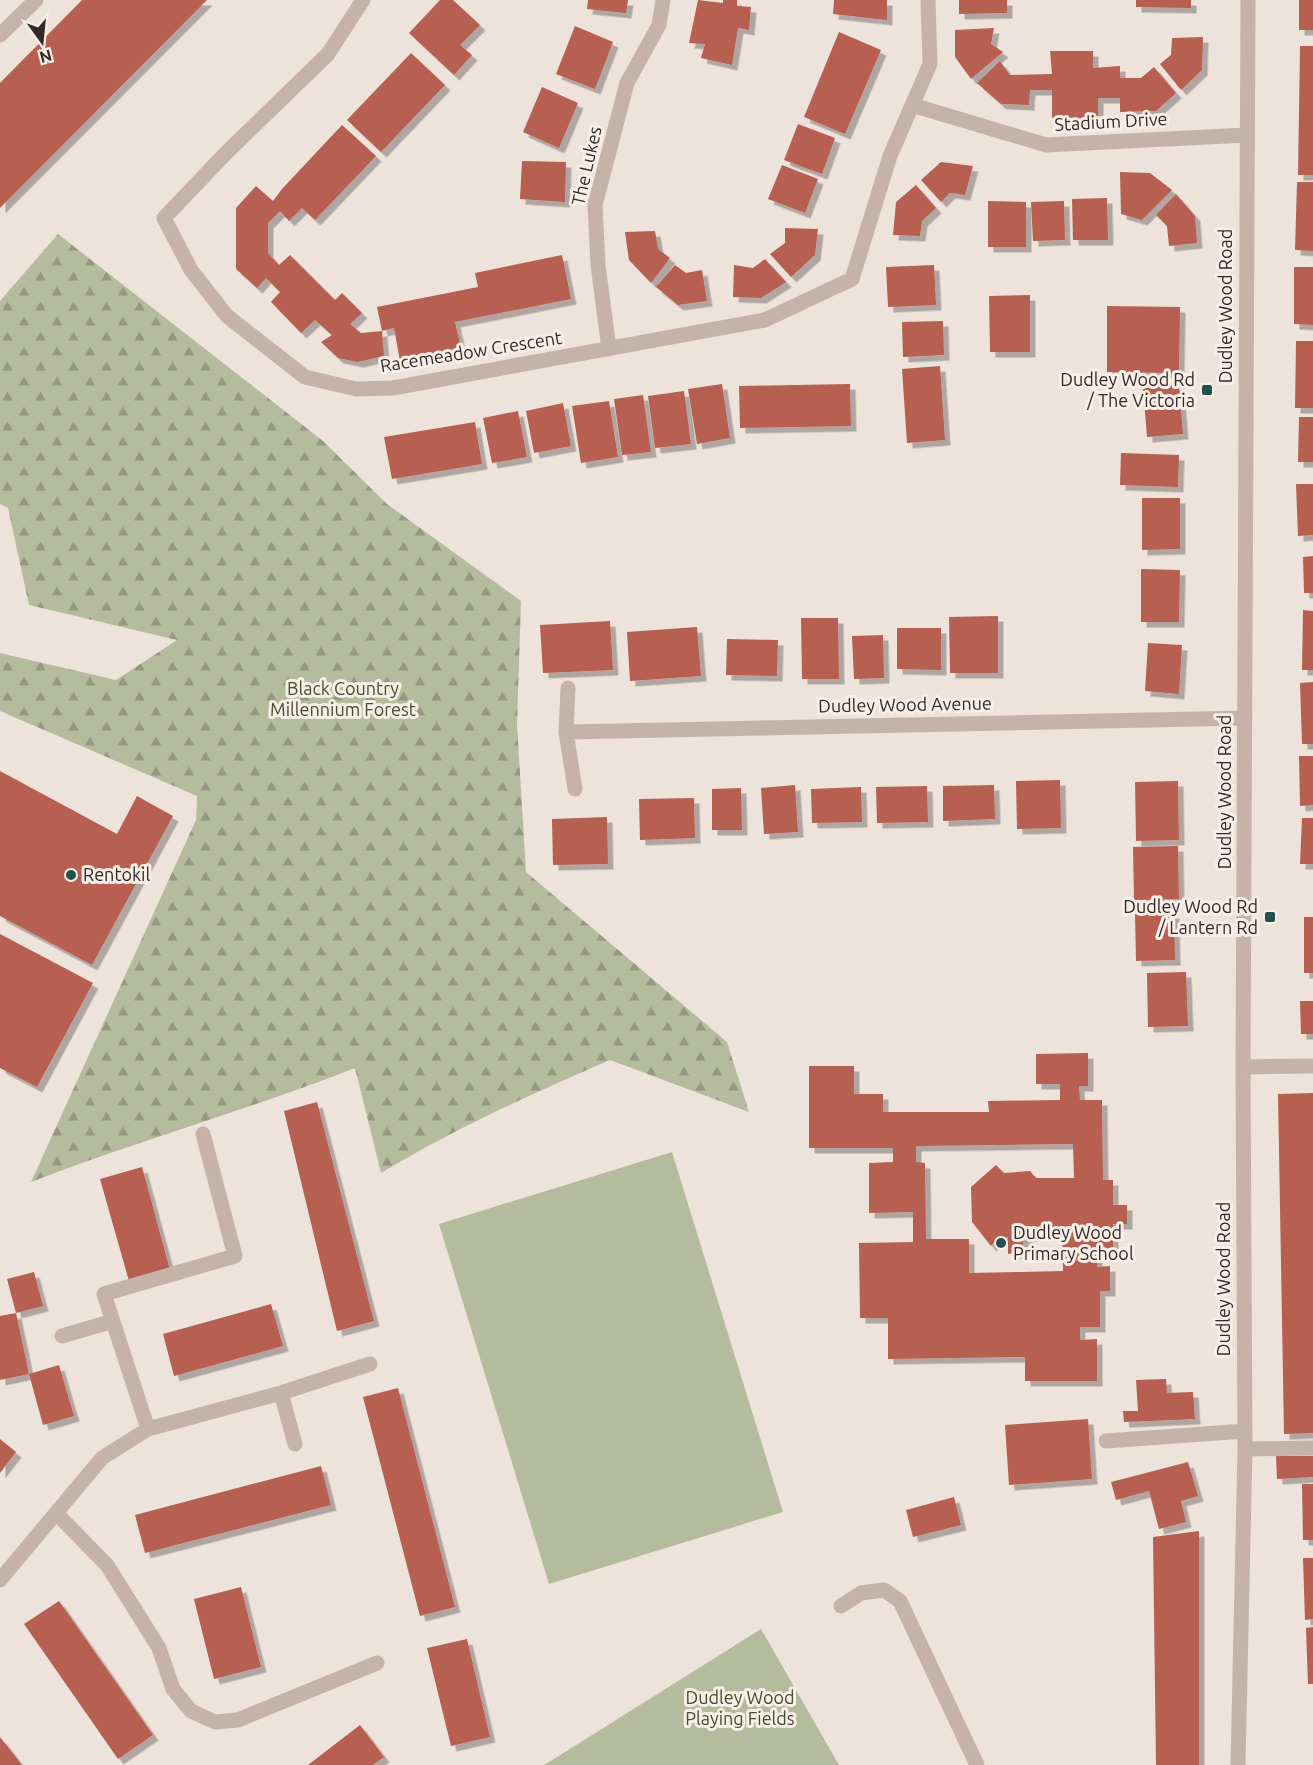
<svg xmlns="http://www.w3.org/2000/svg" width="1313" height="1765" font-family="Ubuntu,sans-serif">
<defs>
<pattern id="forest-firs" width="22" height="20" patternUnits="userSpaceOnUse" patternTransform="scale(1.5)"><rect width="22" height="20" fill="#b5bc9d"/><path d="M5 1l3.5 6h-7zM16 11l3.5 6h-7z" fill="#949980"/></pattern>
<filter id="shadow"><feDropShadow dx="5.5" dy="5.5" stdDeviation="0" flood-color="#0004"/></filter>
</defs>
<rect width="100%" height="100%" fill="#eee3db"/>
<path fill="url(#forest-firs)" d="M 58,234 L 323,441 L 387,504 L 521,601 L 517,724 L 526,872 L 727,1042 L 749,1112 L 610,1060 C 531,1094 454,1129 381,1173 L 355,1068 C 248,1110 138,1141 31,1182 L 196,820 L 197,796 L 0,711 L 0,653 L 116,680 L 177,640 L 29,605 L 8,508 L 0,504 L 0,301 Z"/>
<path fill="#b5bc9d" d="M 672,1152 L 783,1512 L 549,1584 L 439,1224 Z
M 761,1629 L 839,1765 L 544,1765 L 557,1757 Z"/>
<path fill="#b75e51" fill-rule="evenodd" filter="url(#shadow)" d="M 82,0 L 207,0 L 0,208 L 0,83 Z
M 440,0 L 453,0 L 480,25 L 460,45 L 472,55 L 454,75 L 409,33 Z
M 588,0 L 628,0 L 626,13 L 587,9 Z
M 698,0 L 723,3 L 723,0 L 737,0 L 737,6 L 751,7 L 749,30 L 738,28 L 732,65 L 701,58 L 705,44 L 689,43 Z
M 834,0 L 887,0 L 887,20 L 833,14 Z
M 959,0 L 1007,0 L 1007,13 L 959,14 Z
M 1136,0 L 1191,0 L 1191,8 L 1136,7 Z
M 1299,0 L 1313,0 L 1313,30 L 1299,30 Z
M 575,26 L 613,42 L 595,89 L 556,74 Z
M 994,28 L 991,44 L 1003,52 L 971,79 L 955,57 L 955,30 Z
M 839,32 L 881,50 L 845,134 L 804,117 Z
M 1203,37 L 1202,70 L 1181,90 L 1160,64 L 1171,55 L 1172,38 Z
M 1300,46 L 1313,46 L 1313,175 L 1298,175 Z
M 1050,51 L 1093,51 L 1093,68 L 1120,66 L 1120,78 L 1141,78 L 1154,67 L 1176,93 L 1156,111 L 1120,112 L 1120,98 L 1098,98 L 1098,118 L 1052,118 L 1052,90 L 1030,90 L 1029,105 L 1001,104 L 977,83 L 1000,61 L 1010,75 L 1052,74 Z
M 411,53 L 445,85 L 381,152 L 347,120 Z
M 542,87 L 578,103 L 559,148 L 523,132 Z
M 798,124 L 835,138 L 822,174 L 784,160 Z
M 342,125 L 376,156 L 315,220 L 302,208 L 289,221 L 280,211 L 268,223 L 268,253 L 279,265 L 290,255 L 335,300 L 342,293 L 362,313 L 350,324 L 361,333 L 382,331 L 384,356 L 358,362 L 338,358 L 321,342 L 332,335 L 315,320 L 301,333 L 271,302 L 280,292 L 266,278 L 257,288 L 236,269 L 236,208 L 256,186 L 273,201 L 282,189 Z
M 522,161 L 566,162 L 565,202 L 520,199 Z
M 941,162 L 973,166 L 965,195 L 950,193 L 941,202 L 921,180 Z
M 782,165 L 818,179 L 805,213 L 768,199 Z
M 1120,172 L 1150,173 L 1172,190 L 1142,220 L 1121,214 Z
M 1297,182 L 1313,182 L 1313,251 L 1295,250 Z
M 916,185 L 936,208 L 922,221 L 920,236 L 893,235 L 896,202 Z
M 1176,194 L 1195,216 L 1197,243 L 1169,246 L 1167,226 L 1156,215 Z
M 1107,198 L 1108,240 L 1073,240 L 1072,199 Z
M 988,201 L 1026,202 L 1026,247 L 988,247 Z
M 1064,201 L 1065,240 L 1033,241 L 1031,202 Z
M 785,228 L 818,229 L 815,255 L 791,277 L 770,254 L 785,243 Z
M 655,231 L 658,249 L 670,258 L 651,283 L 629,260 L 625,232 Z
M 562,255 L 571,299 L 455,322 L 461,349 L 400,361 L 394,328 L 382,331 L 377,307 L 478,287 L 475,273 Z
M 765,259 L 786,282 L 761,298 L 733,297 L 734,265 L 753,268 Z
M 675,265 L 686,273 L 702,270 L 707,301 L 678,305 L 656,287 Z
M 934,265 L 936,305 L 888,307 L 886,267 Z
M 1294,267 L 1313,267 L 1313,325 L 1294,324 Z
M 1030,295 L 1030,352 L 990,352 L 989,296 Z
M 1107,306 L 1180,307 L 1179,373 L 1107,372 Z
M 943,321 L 944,355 L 903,357 L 902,322 Z
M 1296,341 L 1313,341 L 1313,408 L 1295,408 Z
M 940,366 L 945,440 L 907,443 L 902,369 Z
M 722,384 L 730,438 L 697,444 L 688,389 Z
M 850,384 L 851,426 L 740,428 L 739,386 Z
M 1179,385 L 1183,434 L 1147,437 L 1143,388 Z
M 684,391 L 691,444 L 655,448 L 648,396 Z
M 643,395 L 651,452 L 622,455 L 614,399 Z
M 609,401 L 618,457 L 581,463 L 572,406 Z
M 563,403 L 571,446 L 534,453 L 526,411 Z
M 518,411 L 527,457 L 492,463 L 483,418 Z
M 1299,417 L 1313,417 L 1313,462 L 1298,462 Z
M 475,422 L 482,464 L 392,479 L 384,437 Z
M 1121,453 L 1179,455 L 1178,487 L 1120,485 Z
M 1296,484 L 1313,484 L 1313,535 L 1298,536 Z
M 1142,498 L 1180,498 L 1180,549 L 1142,550 Z
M 1313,556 L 1313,593 L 1304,593 L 1303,557 Z
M 1141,569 L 1180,570 L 1179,622 L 1141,622 Z
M 1303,610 L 1313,611 L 1313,670 L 1302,670 Z
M 998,616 L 998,673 L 950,673 L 949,617 Z
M 801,618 L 838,618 L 839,679 L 802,679 Z
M 610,621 L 613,670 L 543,673 L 540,625 Z
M 697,627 L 701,676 L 630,681 L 627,632 Z
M 897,628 L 941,628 L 941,670 L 897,669 Z
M 883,635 L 884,678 L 854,679 L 852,636 Z
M 727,639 L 778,640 L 777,676 L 726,675 Z
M 1148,643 L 1182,645 L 1179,694 L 1145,691 Z
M 1313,682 L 1313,744 L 1302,744 L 1300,683 Z
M 1299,756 L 1313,756 L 1313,805 L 1300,806 Z
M 0,771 L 117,834 L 137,796 L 173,816 L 92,965 L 0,916 Z
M 1060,780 L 1061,828 L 1017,829 L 1016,781 Z
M 1178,781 L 1179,840 L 1136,841 L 1135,782 Z
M 795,785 L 798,832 L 764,834 L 761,788 Z
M 994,785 L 995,819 L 943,821 L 943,786 Z
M 927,786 L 928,822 L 877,823 L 876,787 Z
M 861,787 L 862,822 L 812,823 L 811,789 Z
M 741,788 L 742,830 L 712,830 L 712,789 Z
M 694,798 L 695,838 L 640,840 L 639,799 Z
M 607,817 L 608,864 L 553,865 L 552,819 Z
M 1302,818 L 1313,818 L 1313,864 L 1300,864 Z
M 1178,846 L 1179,899 L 1134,900 L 1133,847 Z
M 1174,913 L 1175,960 L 1136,961 L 1135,914 Z
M 1304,917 L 1313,917 L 1313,973 L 1304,973 Z
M 0,934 L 93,983 L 37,1087 L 0,1068 Z
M 1186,972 L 1188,1026 L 1148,1027 L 1147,973 Z
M 1300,1001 L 1313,1001 L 1313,1034 L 1301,1034 Z
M 1088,1053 L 1088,1086 L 1079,1086 L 1080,1100 L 1102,1100 L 1103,1180 L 1113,1180 L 1113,1205 L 1127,1205 L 1127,1224 L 1113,1224 L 1113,1248 L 1097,1248 L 1097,1267 L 1110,1266 L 1110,1291 L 1100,1291 L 1100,1327 L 1080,1327 L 1080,1340 L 1097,1339 L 1097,1381 L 1025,1381 L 1025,1357 L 888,1359 L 888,1318 L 860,1318 L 859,1243 L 913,1242 L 913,1212 L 869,1213 L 869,1163 L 893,1162 L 893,1148 L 809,1148 L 809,1066 L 854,1066 L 854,1094 L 883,1094 L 883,1112 L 989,1112 L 988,1101 L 1060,1100 L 1060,1084 L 1036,1084 L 1036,1054 ZM 1073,1144 L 1074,1178 L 1036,1178 L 1030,1171 L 1004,1173 L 996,1165 L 971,1187 L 972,1222 L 991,1246 L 998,1237 L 1008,1237 L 1008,1254 L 1024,1252 L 1023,1239 L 1048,1229 L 1062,1229 L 1063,1271 L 969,1273 L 969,1239 L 926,1239 L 925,1163 L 916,1162 L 916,1146 Z
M 1313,1093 L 1313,1433 L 1284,1434 L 1278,1094 Z
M 317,1102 L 374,1321 L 337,1331 L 284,1111 Z
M 142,1167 L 170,1270 L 129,1281 L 100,1179 Z
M 34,1272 L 43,1306 L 16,1313 L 7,1279 Z
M 271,1304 L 283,1346 L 174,1376 L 163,1334 Z
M 16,1313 L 29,1374 L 0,1380 L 0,1316 Z
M 59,1365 L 74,1416 L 43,1425 L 29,1374 Z
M 1166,1379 L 1167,1393 L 1193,1392 L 1195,1419 L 1124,1422 L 1123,1411 L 1138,1411 L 1136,1380 Z
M 398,1388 L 455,1607 L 420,1616 L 363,1397 Z
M 1088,1419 L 1092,1479 L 1009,1485 L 1005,1425 Z
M 0,1439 L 16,1452 L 0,1473 Z
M 1276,1456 L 1313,1456 L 1313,1477 L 1277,1479 Z
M 1188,1462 L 1198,1496 L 1181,1501 L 1186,1522 L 1159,1529 L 1149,1491 L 1116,1500 L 1111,1482 Z
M 321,1466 L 331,1505 L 145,1553 L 135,1515 Z
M 1302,1484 L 1313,1484 L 1313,1540 L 1303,1540 Z
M 954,1497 L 961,1525 L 913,1537 L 906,1510 Z
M 1199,1531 L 1199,1765 L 1156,1765 L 1153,1537 Z
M 1303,1558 L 1313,1558 L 1313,1619 L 1305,1620 Z
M 241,1587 L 261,1667 L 214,1679 L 194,1599 Z
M 59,1601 L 153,1735 L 118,1759 L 24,1624 Z
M 1313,1627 L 1313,1684 L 1308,1684 L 1306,1628 Z
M 467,1639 L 490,1737 L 451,1746 L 427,1648 Z
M 360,1725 L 384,1757 L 373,1765 L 308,1765 Z
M 0,1737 L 22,1765 L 0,1765 Z"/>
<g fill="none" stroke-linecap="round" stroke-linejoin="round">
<path stroke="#c5b3a9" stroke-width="15" d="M 363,0 L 328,54 L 226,153 L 164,218 L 191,270 L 227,316 L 305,377 L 356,389 L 393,388 L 765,320 L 852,279 L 890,156 L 930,64 L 928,0
M 0,35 L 36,0
M 912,105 L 1046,145 L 1247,135
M 609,349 L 598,265 L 595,205 L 627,83 L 659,25 L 663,0
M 568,688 L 566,732 L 575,789
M 566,732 L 1245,718
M 1243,1067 L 1313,1066
M 62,1336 L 113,1321
M 281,1393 L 295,1444
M 148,1429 L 104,1294 L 235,1256 L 203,1134
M 1106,1441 L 1245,1431
M 1245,1449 L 1313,1448
M 56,1513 L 107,1565 L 159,1648 L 173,1689 L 191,1711 L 215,1722 L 238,1720 L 377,1663
M 0,1580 L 102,1458 L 148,1429 L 281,1393 L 370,1364
M 841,1606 L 861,1593 L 884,1590 L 900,1601 L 977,1765
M 1238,1765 L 1245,1449 L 1243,1067 L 1248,0"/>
</g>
<g fill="#234f4d" stroke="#f7eee7" stroke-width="2">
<rect x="1201" y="384" width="12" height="12" rx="3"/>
<circle cx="71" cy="875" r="6"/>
<rect x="1264" y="911" width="12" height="12" rx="3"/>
<circle cx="1001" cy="1243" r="6"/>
</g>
<g text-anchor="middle" stroke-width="6" stroke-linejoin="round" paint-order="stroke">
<g font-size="18" fill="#332a28" stroke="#f7eee7">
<text transform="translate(1111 122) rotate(-3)" y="6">Stadium Drive</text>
<text transform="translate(587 166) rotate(-77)" y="6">The Lukes</text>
<text transform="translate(1226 306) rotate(-90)" y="6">Dudley Wood Road</text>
<text transform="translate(471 352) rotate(-9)" y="6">Racemeadow Crescent</text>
<text transform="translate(905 705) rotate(-1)" y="6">Dudley Wood Avenue</text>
<text transform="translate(1225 792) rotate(-90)" y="6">Dudley Wood Road</text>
<text transform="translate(1224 1279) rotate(-90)" y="6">Dudley Wood Road</text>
</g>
<g font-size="18" fill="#332a28" stroke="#f7eee7" text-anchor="end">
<text x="1195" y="386">Dudley Wood Rd<tspan x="1195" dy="21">/ The Victoria</tspan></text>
<text x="83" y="881" text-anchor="start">Rentokil</text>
<text x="1258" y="913">Dudley Wood Rd<tspan x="1258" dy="21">/ Lantern Rd</tspan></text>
<text x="1013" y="1239" text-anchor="start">Dudley Wood<tspan x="1013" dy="21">Primary School</tspan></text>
</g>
<g font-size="18" fill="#464e2f" stroke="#f7eee7">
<text x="343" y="695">Black Country<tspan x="343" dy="21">Millennium Forest</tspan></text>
<text x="740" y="1704">Dudley Wood<tspan x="740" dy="21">Playing Fields</tspan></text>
</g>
</g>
<g transform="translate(42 42) rotate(165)" stroke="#f7eee7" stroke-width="4.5" paint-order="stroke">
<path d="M0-4.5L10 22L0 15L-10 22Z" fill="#332a28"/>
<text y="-9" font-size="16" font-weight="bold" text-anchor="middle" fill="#332a28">N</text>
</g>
</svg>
